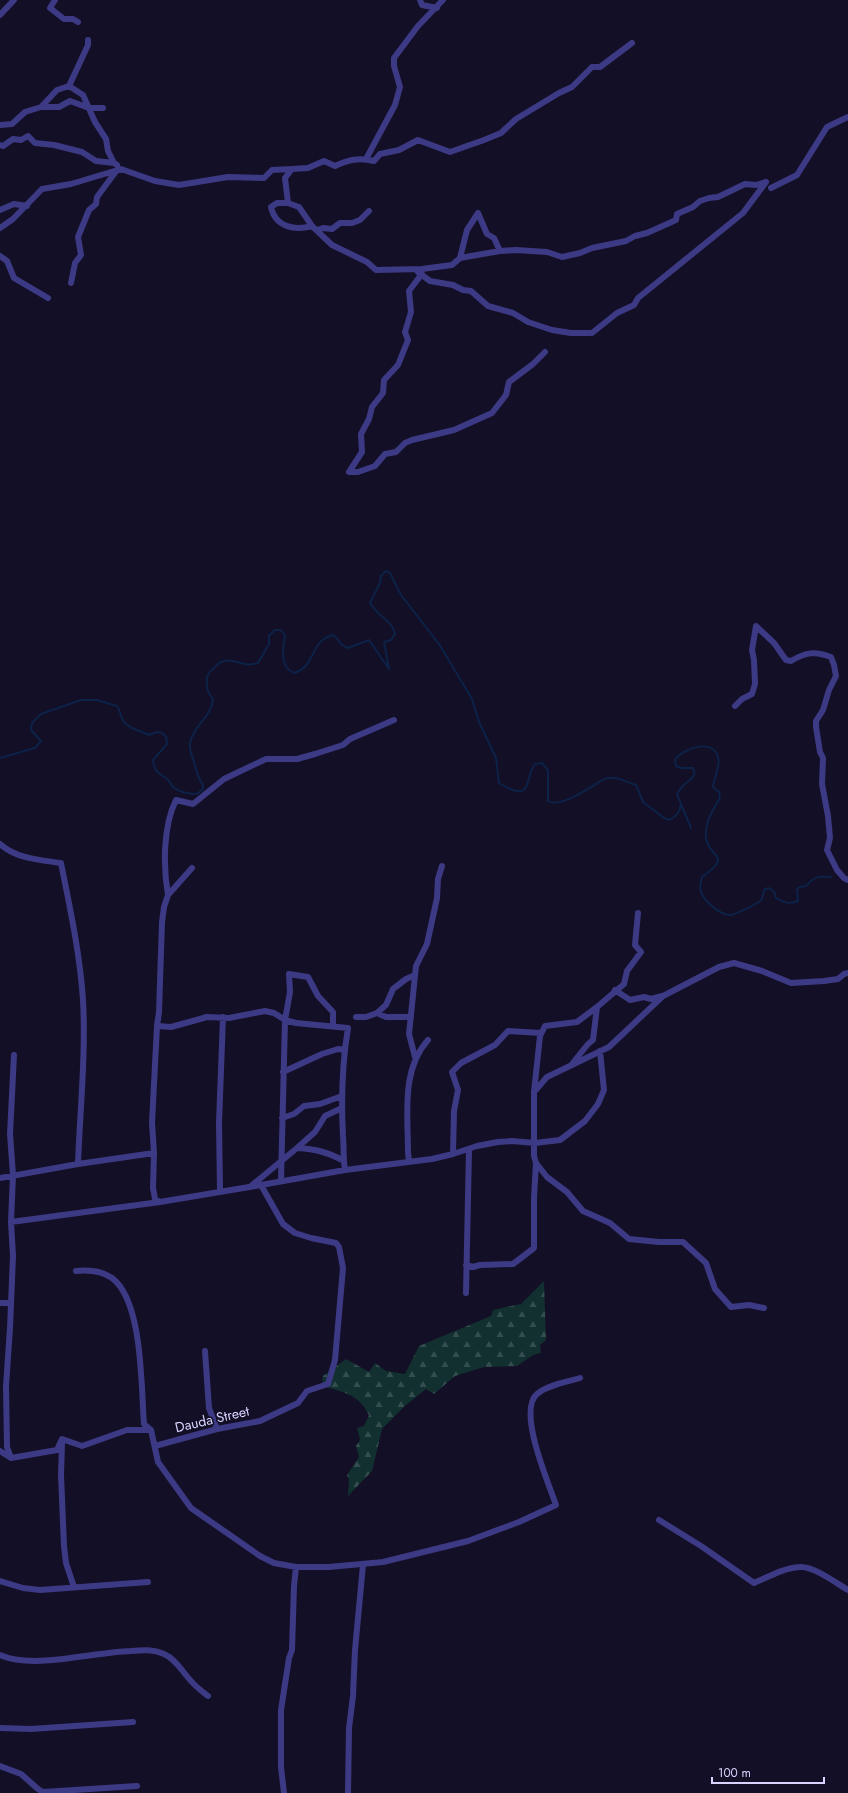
<svg xmlns="http://www.w3.org/2000/svg" width="848" height="1793" font-family="Jost,sans-serif">
<defs>
<pattern id="forest-firs" width="22" height="20" patternUnits="userSpaceOnUse"><rect width="22" height="20" fill="#12302f"/><path d="M5 1l3.5 6h-7zM16 11l3.5 6h-7z" fill="#344d4e"/></pattern>
</defs>
<rect width="100%" height="100%" fill="#130f26"/>
<path fill="url(#forest-firs)" d="M 544,1281 L 546,1340 L 540,1345 L 541,1353 L 533,1355 L 517,1366 L 484,1367 L 455,1376 L 434,1394 L 426,1389 L 406,1405 L 382,1429 L 372,1471 L 348,1496 L 349,1479 L 347,1475 L 359,1457 L 356,1446 L 360,1440 L 357,1428 L 364,1426 L 369,1415 C 359,1394 343,1392 322,1386 L 323,1376 L 346,1359 L 369,1372 L 375,1363 L 386,1371 L 405,1374 L 419,1346 L 491,1316 L 493,1310 L 521,1304 Z"/>
<g fill="none" stroke-linecap="round" stroke-linejoin="round">
<path stroke="#0c2248" stroke-width="2" d="M 0,758 L 35,748 L 41,741 L 31,730 L 32,723 L 41,714 L 81,700 L 97,700 L 117,706 C 120,710 120,714 122,718 C 125,728 141,731 149,735 L 157,732 L 162,733 L 166,737 L 167,744 L 153,760 C 154,772 159,773 167,779 C 170,781 171,785 173,787 C 179,792 189,794 197,794 L 203,789 L 203,785 C 198,778 196,771 194,762 C 192,756 189,749 190,743 C 193,726 212,716 213,699 C 207,692 206,687 207,678 C 208,673 210,671 214,668 C 224,656 232,661 245,664 C 249,665 254,664 258,663 L 269,644 L 269,636 L 275,630 L 281,630 L 285,635 C 283,649 279,666 294,673 C 316,667 310,639 334,635 L 342,645 L 348,648 L 369,640 L 389,669 L 384,642 L 391,640 L 395,634 C 393,621 376,615 370,603 L 380,583 L 381,576 L 386,571 L 390,573 L 401,595 L 439,644 L 472,699 L 479,722 L 496,758 L 499,783 C 534,804 523,781 535,764 L 542,763 L 548,770 L 548,801 C 560,809 592,786 604,779 C 616,775 625,782 636,785 L 643,802 L 664,818 L 669,820 C 677,817 680,812 681,804 L 691,828 L 677,794 C 679,791 681,788 683,786 C 688,780 698,777 693,768 L 681,768 L 676,766 L 675,760 C 682,749 711,738 718,756 C 721,766 714,777 713,787 L 719,792 L 720,798 C 713,810 704,823 706,838 C 709,859 734,854 702,877 C 701,881 699,888 701,892 C 704,901 720,915 730,915 C 735,915 754,905 759,902 C 764,899 762,894 765,889 L 769,888 L 774,892 L 776,898 C 784,902 789,905 798,901 L 797,889 L 800,887 L 806,886 C 815,876 818,876 831,877"/>
<path stroke="#3d3a85" stroke-width="6" d="M 55,0 L 50,8 L 64,19 L 73,19 L 78,22
M 420,0 L 422,5 L 437,8
M 0,15 L 14,0
M 88,40 L 88,45 L 69,86 L 83,95 L 95,122 L 106,139 L 108,151 L 114,163
M 41,107 L 57,90 L 69,86
M 0,125 L 12,124 L 25,112 L 41,107 L 59,107 L 70,101 L 89,108 L 103,108
M 0,145 L 3,146 L 13,139 L 21,140 L 28,136 L 35,143 L 54,145 L 82,152 L 96,161 L 114,163 L 117,165
M 366,159 L 395,105 L 400,87 L 394,66 L 394,58 L 418,26 L 443,0
M 292,169 L 308,168 L 324,161 L 335,166 C 348,160 359,157 374,161 L 380,154 L 399,150 L 418,140 L 450,152 L 484,140 L 501,133 L 516,119 L 559,93 L 572,87 L 592,67 L 600,67 L 632,43
M 771,188 L 797,175 L 827,127 L 848,117
M 0,210 L 14,204 L 27,206
M 312,226 C 295,231 275,227 271,207 L 277,203 L 288,203 L 299,207 L 312,226 L 332,245 L 367,262 L 376,270 L 422,269 L 452,265 L 460,258 L 500,251 L 516,250 L 547,252 L 562,257 L 580,253 L 592,248 L 626,241 L 635,236 L 647,233 L 676,220 L 677,214 L 693,207 L 700,201 L 709,198 L 718,197 L 745,184 L 756,185 L 766,182
M 0,228 L 13,219 L 42,189 L 71,184 L 121,169 L 155,181 L 179,185 L 228,177 L 264,178 L 272,170 L 292,169 L 285,178 L 288,203
M 317,230 L 323,228 L 332,229 L 340,223 L 352,223 L 360,220 L 369,211
M 0,256 L 7,261 L 14,278 L 48,298
M 460,258 L 467,230 L 478,213 L 487,234 L 494,238 L 500,251
M 422,269 L 421,275 L 409,291 L 411,312 L 405,332 L 408,340 L 398,365 L 384,380 L 383,393 L 372,407 L 369,419 L 361,434 L 362,452 L 349,472 L 358,472 L 375,466 L 385,454 L 396,452 L 405,443 L 412,440 L 454,430 L 492,413 L 506,395 L 509,382 L 533,364 L 545,352
M 418,272 L 430,281 L 453,285 L 463,290 L 471,291 L 488,306 L 513,313 L 528,322 L 552,330 L 571,333 L 592,333 L 617,313 L 634,305 L 638,298 L 743,213 L 766,182
M 71,283 L 75,263 L 81,255 L 78,237 L 89,210 L 96,204 L 97,197 L 117,170
M 735,706 L 742,699 L 752,694 L 755,684 L 754,660 L 752,650 L 756,626 L 774,643 L 786,660 L 791,661 C 806,652 815,651 831,657 L 834,665 L 836,676 L 829,690 L 823,710 L 816,721 L 816,727 L 820,752 L 823,758 L 822,784 L 828,816 L 830,838 L 827,850 L 837,870 L 844,878 L 848,880
M 0,844 C 17,859 40,860 61,863 C 70,908 80,954 83,1000 C 86,1054 80,1110 78,1164
M 168,895 C 163,867 163,826 176,800 L 193,804 L 224,779 L 266,759 L 297,759 L 315,754 L 343,745 L 350,739 L 394,720
M 615,990 L 630,1000 L 644,997 L 651,999 L 662,996
M 377,1013 L 386,1005 L 393,989 L 406,979 L 415,975
M 356,1017 L 366,1017 L 377,1013 L 386,1017 L 411,1017
M 157,1026 L 171,1027 L 207,1017 L 229,1018 L 265,1011 L 274,1013 L 285,1020 L 296,1023 L 348,1028 C 342,1064 341,1099 343,1136 C 344,1147 343,1158 345,1170
M 415,1057 L 409,1034 L 416,966 L 427,944 L 437,898 L 438,879 L 442,866
M 572,1064 L 588,1044 L 593,1040 L 597,1007 L 624,984 L 627,971 L 641,952 L 635,945 L 638,913
M 283,1072 L 322,1054 L 338,1049 L 344,1050
M 534,1092 L 547,1077 L 609,1047 L 663,996 L 719,967 L 734,963 L 762,971 L 791,983 L 824,981 L 838,979 L 844,974 L 848,973
M 282,1118 L 294,1114 L 304,1106 L 320,1104 L 342,1096
M 297,1148 L 315,1132 L 325,1116 L 342,1108
M 453,1154 L 454,1111 L 458,1090 L 452,1072 L 461,1063 L 495,1045 L 508,1031 L 541,1033
M 409,1162 L 408,1152 C 408,1114 401,1070 428,1040
M 536,1163 L 547,1177 L 567,1192 L 583,1211 L 610,1223 L 629,1239 L 659,1242 L 683,1242 L 706,1263 L 715,1289 L 731,1307 L 749,1305 L 764,1308
M 0,1178 L 78,1164 L 154,1153
M 281,1181 L 285,1020 L 290,992 L 289,974 L 308,977 L 318,996 L 333,1012 L 333,1026
M 251,1186 L 297,1148 C 315,1149 328,1152 344,1161
M 220,1191 L 219,1123 L 223,1017
M 160,1202 L 155,1199 L 153,1188 L 154,1153 L 152,1123 L 157,1026 L 159,1012 L 162,922 L 164,907 L 168,895 L 192,868
M 11,1222 L 160,1202 L 261,1185 L 345,1170 L 432,1159 L 453,1154 L 477,1146 L 498,1142 L 512,1141 L 535,1143 L 560,1140 L 585,1121 L 598,1104 L 604,1090 L 600,1051
M 466,1265 L 473,1267 L 480,1265 L 513,1264 L 534,1248 L 534,1198 L 536,1163 L 534,1156 L 534,1092 L 540,1036 L 545,1026 L 577,1022 L 597,1007
M 76,1271 C 87,1270 102,1271 112,1278 C 143,1301 141,1387 144,1424 L 151,1430 L 158,1462 L 191,1508 L 260,1556 L 274,1563 L 296,1567 L 329,1567 L 383,1562 L 468,1541 L 519,1522 L 556,1505 C 549,1484 517,1411 537,1394 C 547,1385 567,1382 580,1378
M 466,1293 L 469,1150
M 0,1303 L 10,1303
M 205,1351 L 209,1408 L 217,1429
M 62,1443 L 61,1475 L 64,1546 L 66,1563 L 74,1587
M 155,1446 L 217,1429 L 260,1421 L 298,1403 L 307,1391 L 328,1384 L 335,1360 L 343,1268 L 339,1247 L 336,1243 L 311,1238 L 295,1233 L 283,1224 L 261,1185
M 0,1451 L 11,1458 L 57,1450 L 62,1439 L 82,1446 L 127,1430 L 151,1430
M 11,1458 L 7,1447 L 6,1386 L 10,1328 L 13,1256 L 11,1222 L 13,1175 L 10,1134 L 14,1055
M 659,1520 L 701,1546 L 754,1583 C 768,1577 786,1567 801,1567 C 815,1567 836,1583 848,1590
M 0,1581 L 23,1588 L 40,1590 L 148,1582
M 0,1655 C 33,1670 93,1652 131,1651 C 142,1650 153,1649 164,1654 C 176,1659 183,1673 192,1682 C 196,1687 203,1692 208,1696
M 0,1728 L 31,1729 L 133,1722
M 0,1766 L 21,1774 L 38,1789 L 43,1792 L 137,1786
M 284,1793 L 281,1767 L 281,1710 L 289,1658 L 292,1650 L 294,1586 L 296,1567
M 348,1793 L 349,1728 L 353,1696 L 355,1650 L 363,1565"/>
</g>
<g text-anchor="middle" stroke-width="3" stroke-linejoin="round" paint-order="stroke">
<g font-size="14" fill="#d9d4ff" stroke="#130f26">
<text transform="translate(212 1419) rotate(-13)" y="5">Dauda Street</text>
</g>
</g>
<path d="M712 1777v6h112v-6" fill="none" stroke="#d9d4ff" stroke-width="2"/>
<text x="718" y="1777" font-size="12" fill="#d9d4ff" stroke="#130f26" stroke-width="3" paint-order="stroke">100 m</text>
</svg>
